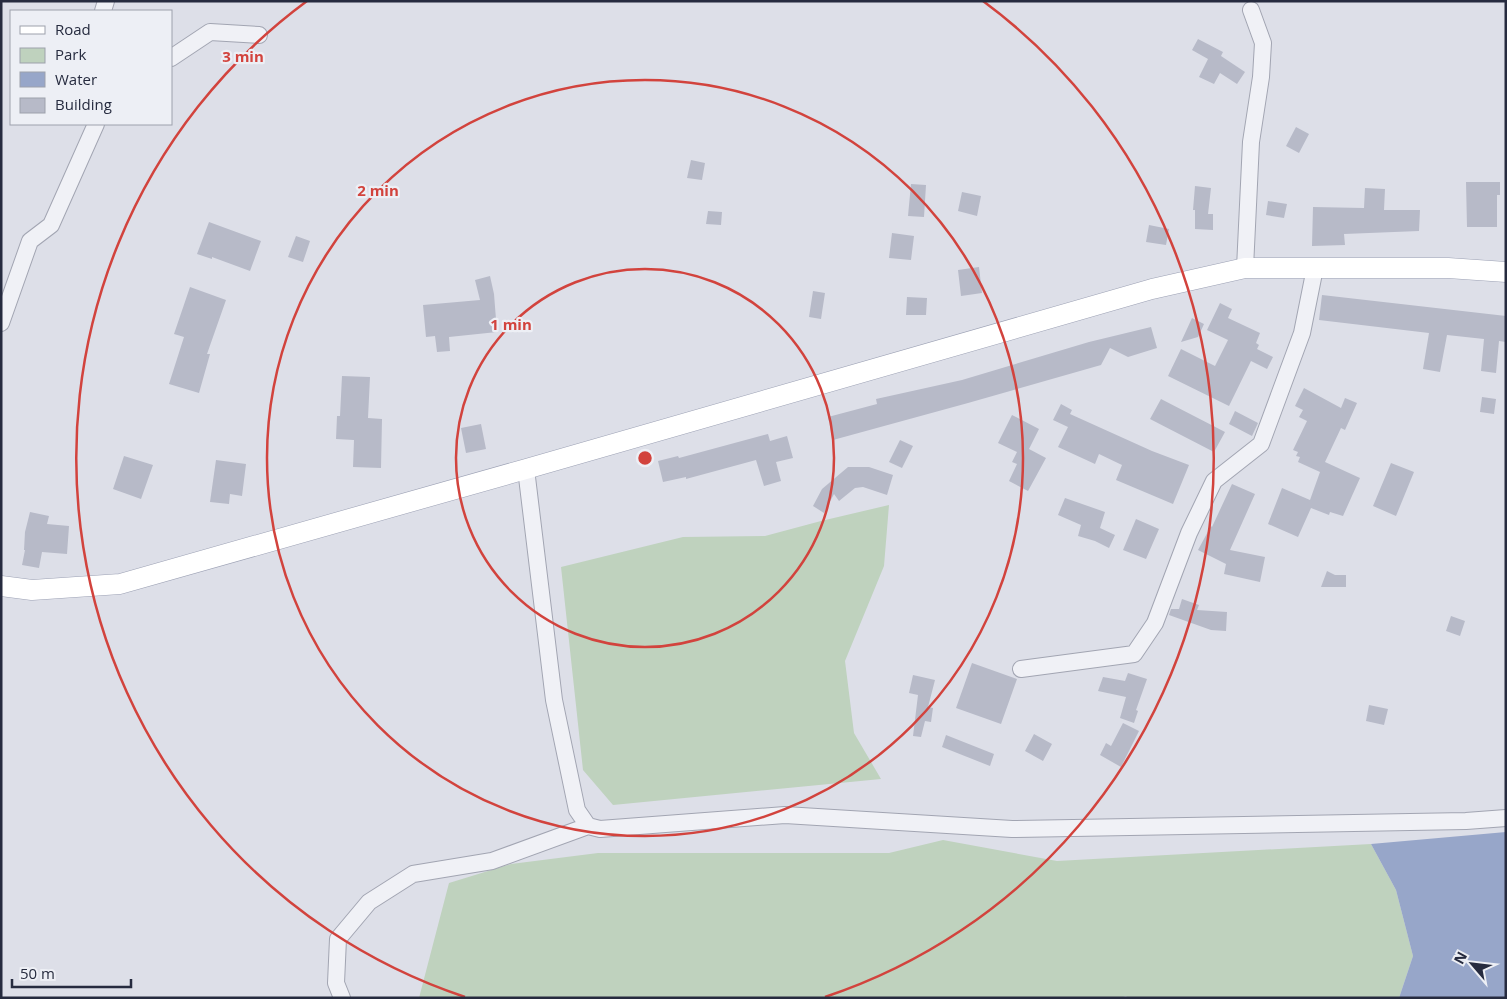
<svg xmlns="http://www.w3.org/2000/svg" width="1507" height="999" font-family="'Open Sans',sans-serif">
<rect width="100%" height="100%" fill="#dddfe8"/>
<path fill="#bfd2be" d="M 889,505 L 884,566 L 845,661 L 854,733 L 881,779 L 613,805 L 583,770 L 561,567 L 683,537 L 765,536 L 821,521 Z
M 943,840 L 1057,861 L 1371,844 L 1396,890 L 1413,956 L 1399,998 L 1128,998 L 1126,996 L 1120,998 L 419,998 L 449,883 L 511,864 L 598,853 L 889,853 Z"/>
<path fill="#97a6c9" d="M 1506,832 L 1506,998 L 1399,998 L 1413,956 L 1396,890 L 1371,844 Z"/>
<path fill="#b7bac8" d="M 1198,39 L 1223,52 L 1221,56 L 1245,72 L 1237,84 L 1220,73 L 1214,84 L 1199,77 L 1208,59 L 1192,50 Z
M 1296,127 L 1309,134 L 1299,153 L 1286,146 Z
M 691,160 L 705,163 L 702,180 L 687,178 Z
M 1466,182 L 1500,182 L 1500,195 L 1497,195 L 1497,227 L 1467,227 Z
M 911,184 L 926,185 L 924,217 L 908,216 Z
M 1195,186 L 1211,188 L 1208,214 L 1213,214 L 1213,230 L 1195,229 L 1195,210 L 1193,210 Z
M 1365,188 L 1385,189 L 1384,210 L 1420,210 L 1419,231 L 1344,234 L 1345,245 L 1312,246 L 1313,207 L 1364,208 Z
M 962,192 L 981,196 L 977,216 L 958,211 Z
M 1268,201 L 1287,204 L 1284,218 L 1266,215 Z
M 708,211 L 722,212 L 721,225 L 706,224 Z
M 209,222 L 261,241 L 250,271 L 212,257 L 212,259 L 197,254 Z
M 1149,225 L 1169,229 L 1166,245 L 1146,242 Z
M 892,233 L 914,236 L 911,260 L 889,258 Z
M 296,236 L 310,241 L 303,262 L 288,257 Z
M 979,267 L 982,293 L 961,296 L 958,270 Z
M 490,276 L 494,294 L 497,332 L 449,337 L 450,351 L 437,352 L 435,336 L 426,337 L 423,305 L 480,300 L 475,280 Z
M 190,287 L 226,300 L 207,354 L 210,354 L 199,393 L 169,384 L 184,337 L 174,334 Z
M 813,291 L 825,293 L 821,319 L 809,317 Z
M 1322,295 L 1506,316 L 1506,342 L 1499,341 L 1496,373 L 1481,371 L 1484,339 L 1447,335 L 1440,372 L 1423,369 L 1429,333 L 1319,320 Z
M 907,297 L 927,298 L 926,315 L 906,315 Z
M 1220,303 L 1232,309 L 1228,318 L 1260,333 L 1256,343 L 1259,345 L 1257,349 L 1273,357 L 1267,369 L 1251,361 L 1229,406 L 1168,376 L 1181,349 L 1215,366 L 1228,340 L 1207,330 Z
M 1192,318 L 1204,324 L 1198,337 L 1181,342 Z
M 1151,327 L 1157,348 L 1128,357 L 1110,348 L 1101,365 L 968,403 L 833,440 L 828,417 L 877,404 L 876,399 L 962,380 L 1089,342 Z
M 342,376 L 370,377 L 368,418 L 382,419 L 381,468 L 353,467 L 354,440 L 336,439 L 337,416 L 340,416 Z
M 1304,388 L 1341,408 L 1345,398 L 1357,403 L 1345,430 L 1341,428 L 1325,462 L 1360,478 L 1343,516 L 1330,512 L 1329,515 L 1311,508 L 1298,537 L 1268,524 L 1282,488 L 1310,500 L 1320,472 L 1298,462 L 1300,457 L 1296,456 L 1298,452 L 1293,450 L 1307,421 L 1299,417 L 1303,410 L 1295,406 Z
M 1482,397 L 1496,399 L 1494,414 L 1480,412 Z
M 1161,399 L 1225,432 L 1214,452 L 1150,419 Z
M 1061,404 L 1072,410 L 1070,414 L 1152,451 L 1189,465 L 1173,504 L 1116,480 L 1122,465 L 1099,454 L 1095,464 L 1058,447 L 1068,427 L 1053,420 Z
M 1235,411 L 1258,423 L 1252,436 L 1229,424 Z
M 1012,415 L 1039,429 L 1029,449 L 1046,458 L 1028,491 L 1009,481 L 1017,464 L 1012,462 L 1017,452 L 998,443 Z
M 481,424 L 486,449 L 466,453 L 461,428 Z
M 768,434 L 770,441 L 787,436 L 793,458 L 776,462 L 781,481 L 764,486 L 756,460 L 686,479 L 686,477 L 663,482 L 658,461 L 678,456 L 679,458 Z
M 900,440 L 913,446 L 902,468 L 889,462 Z
M 124,456 L 153,465 L 141,499 L 113,489 Z
M 216,460 L 246,464 L 242,496 L 230,494 L 229,504 L 210,502 Z
M 1391,463 L 1414,472 L 1396,516 L 1373,506 Z
M 848,467 L 869,467 L 893,475 L 887,495 L 863,487 L 855,488 L 839,501 L 834,494 L 824,513 L 813,506 L 822,489 Z
M 1232,484 L 1255,494 L 1230,550 L 1265,557 L 1260,582 L 1224,574 L 1226,564 L 1198,550 L 1211,526 L 1212,527 Z
M 1065,498 L 1105,512 L 1100,528 L 1115,535 L 1109,548 L 1095,541 L 1078,536 L 1081,525 L 1058,515 Z
M 30,512 L 49,516 L 47,524 L 69,526 L 67,554 L 42,552 L 39,568 L 22,565 L 25,550 L 24,550 L 25,532 Z
M 1136,519 L 1159,529 L 1146,559 L 1123,550 Z
M 1327,571 L 1335,575 L 1346,575 L 1346,587 L 1321,587 Z
M 1182,599 L 1199,605 L 1197,610 L 1227,612 L 1226,631 L 1211,630 L 1169,615 L 1171,609 L 1179,609 Z
M 1451,616 L 1465,621 L 1460,636 L 1446,631 Z
M 972,663 L 1017,679 L 1001,724 L 956,708 Z
M 1128,673 L 1147,679 L 1136,710 L 1138,711 L 1134,723 L 1120,718 L 1126,697 L 1098,691 L 1103,677 L 1125,681 Z
M 913,675 L 935,680 L 928,707 L 933,708 L 931,722 L 925,721 L 921,737 L 913,736 L 918,695 L 909,693 Z
M 1369,705 L 1388,709 L 1384,725 L 1366,721 Z
M 1123,723 L 1139,731 L 1121,767 L 1100,755 L 1106,743 L 1111,746 Z
M 1034,734 L 1052,744 L 1043,761 L 1025,751 Z
M 946,735 L 994,754 L 990,766 L 942,747 Z"/>
<g fill="none" stroke-linecap="round" stroke-linejoin="round">
<g stroke="#a2a5b2" stroke-width="18">
<path id="minor" d="M 103,11 L 106,1
M 171,58 L 210,32 L 259,35
M 1245,268 L 1251,142 L 1261,77 L 1263,43 L 1251,10
M 1,323 L 30,241 L 51,225 L 96,124
M 526,469 L 554,700 L 577,810 L 588,826 L 600,829 L 785,815 L 1012,829 L 1466,821 L 1506,818
M 1021,669 L 1134,654 L 1155,623 L 1189,533 L 1214,481 L 1261,444 L 1302,333 L 1315,268
M 342,998 L 336,983 L 338,939 L 369,902 L 413,874 L 492,861 L 588,826"/>
</g>
<g stroke="#9ca1b4" stroke-width="21">
<path id="major" d="M 1,586 L 32,590 L 120,584 L 526,469 L 1152,289 L 1245,268 L 1448,268 L 1506,272"/>
</g>
<use href="#minor" stroke="#f0f1f6" stroke-width="16"/>
<use href="#major" stroke="#fff" stroke-width="20"/>
</g>
<g fill="none" stroke="#d2433d" stroke-width="2.5">
<circle cx="645" cy="458" r="189"/>
<circle cx="645" cy="458" r="378"/>
<path d="M465 997A568 568 0 0 1 307 1M983 1A568 568 0 0 1 825 997"/>
</g>
<circle cx="645" cy="458" r="8" fill="#d2433d" stroke="#edeff5" stroke-width="2.5"/>
<g font-size="15" text-anchor="middle" font-weight="bold" fill="#d2433d" stroke="#edeff5" stroke-width="4.5" stroke-linejoin="round" paint-order="stroke">
<text x="243" y="62">3 min</text>
<text x="378" y="196">2 min</text>
<text x="511" y="330">1 min</text>
</g>
<rect width="1507" height="999" fill="none" stroke="#262b3f" stroke-width="5"/>
<rect x="10" y="10" width="162" height="115" fill="#edeff5" stroke="#9da1ac"/>
<rect x="20" y="26" width="25" height="8" fill="#ffffff" stroke="#9da1ac"/>
<text x="55" y="35" font-size="15" fill="#262b3f">Road</text>
<rect x="20" y="48" width="25" height="15" fill="#bfd2be" stroke="#9da1ac"/>
<text x="55" y="60" font-size="15" fill="#262b3f">Park</text>
<rect x="20" y="72" width="25" height="15" fill="#97a6c9" stroke="#9da1ac"/>
<text x="55" y="85" font-size="15" fill="#262b3f">Water</text>
<rect x="20" y="98" width="25" height="15" fill="#b7bac8" stroke="#9da1ac"/>
<text x="55" y="110" font-size="15" fill="#262b3f">Building</text>
<g transform="translate(1472 964) rotate(298)" stroke="#edeff5" stroke-width="4" paint-order="stroke">
<path d="M0-4L9 19L0 12L-9 19Z" fill="#262b3f"/>
<text y="-8" font-size="14" font-weight="bold" text-anchor="middle" fill="#262b3f">N</text>
</g>
<path d="M12 979v8h119v-8" fill="none" stroke="#262b3f" stroke-width="2.5"/>
<text x="20" y="979" font-size="15" fill="#262b3f" stroke="#edeff5" stroke-width="4" paint-order="stroke">50 m</text>
</svg>
